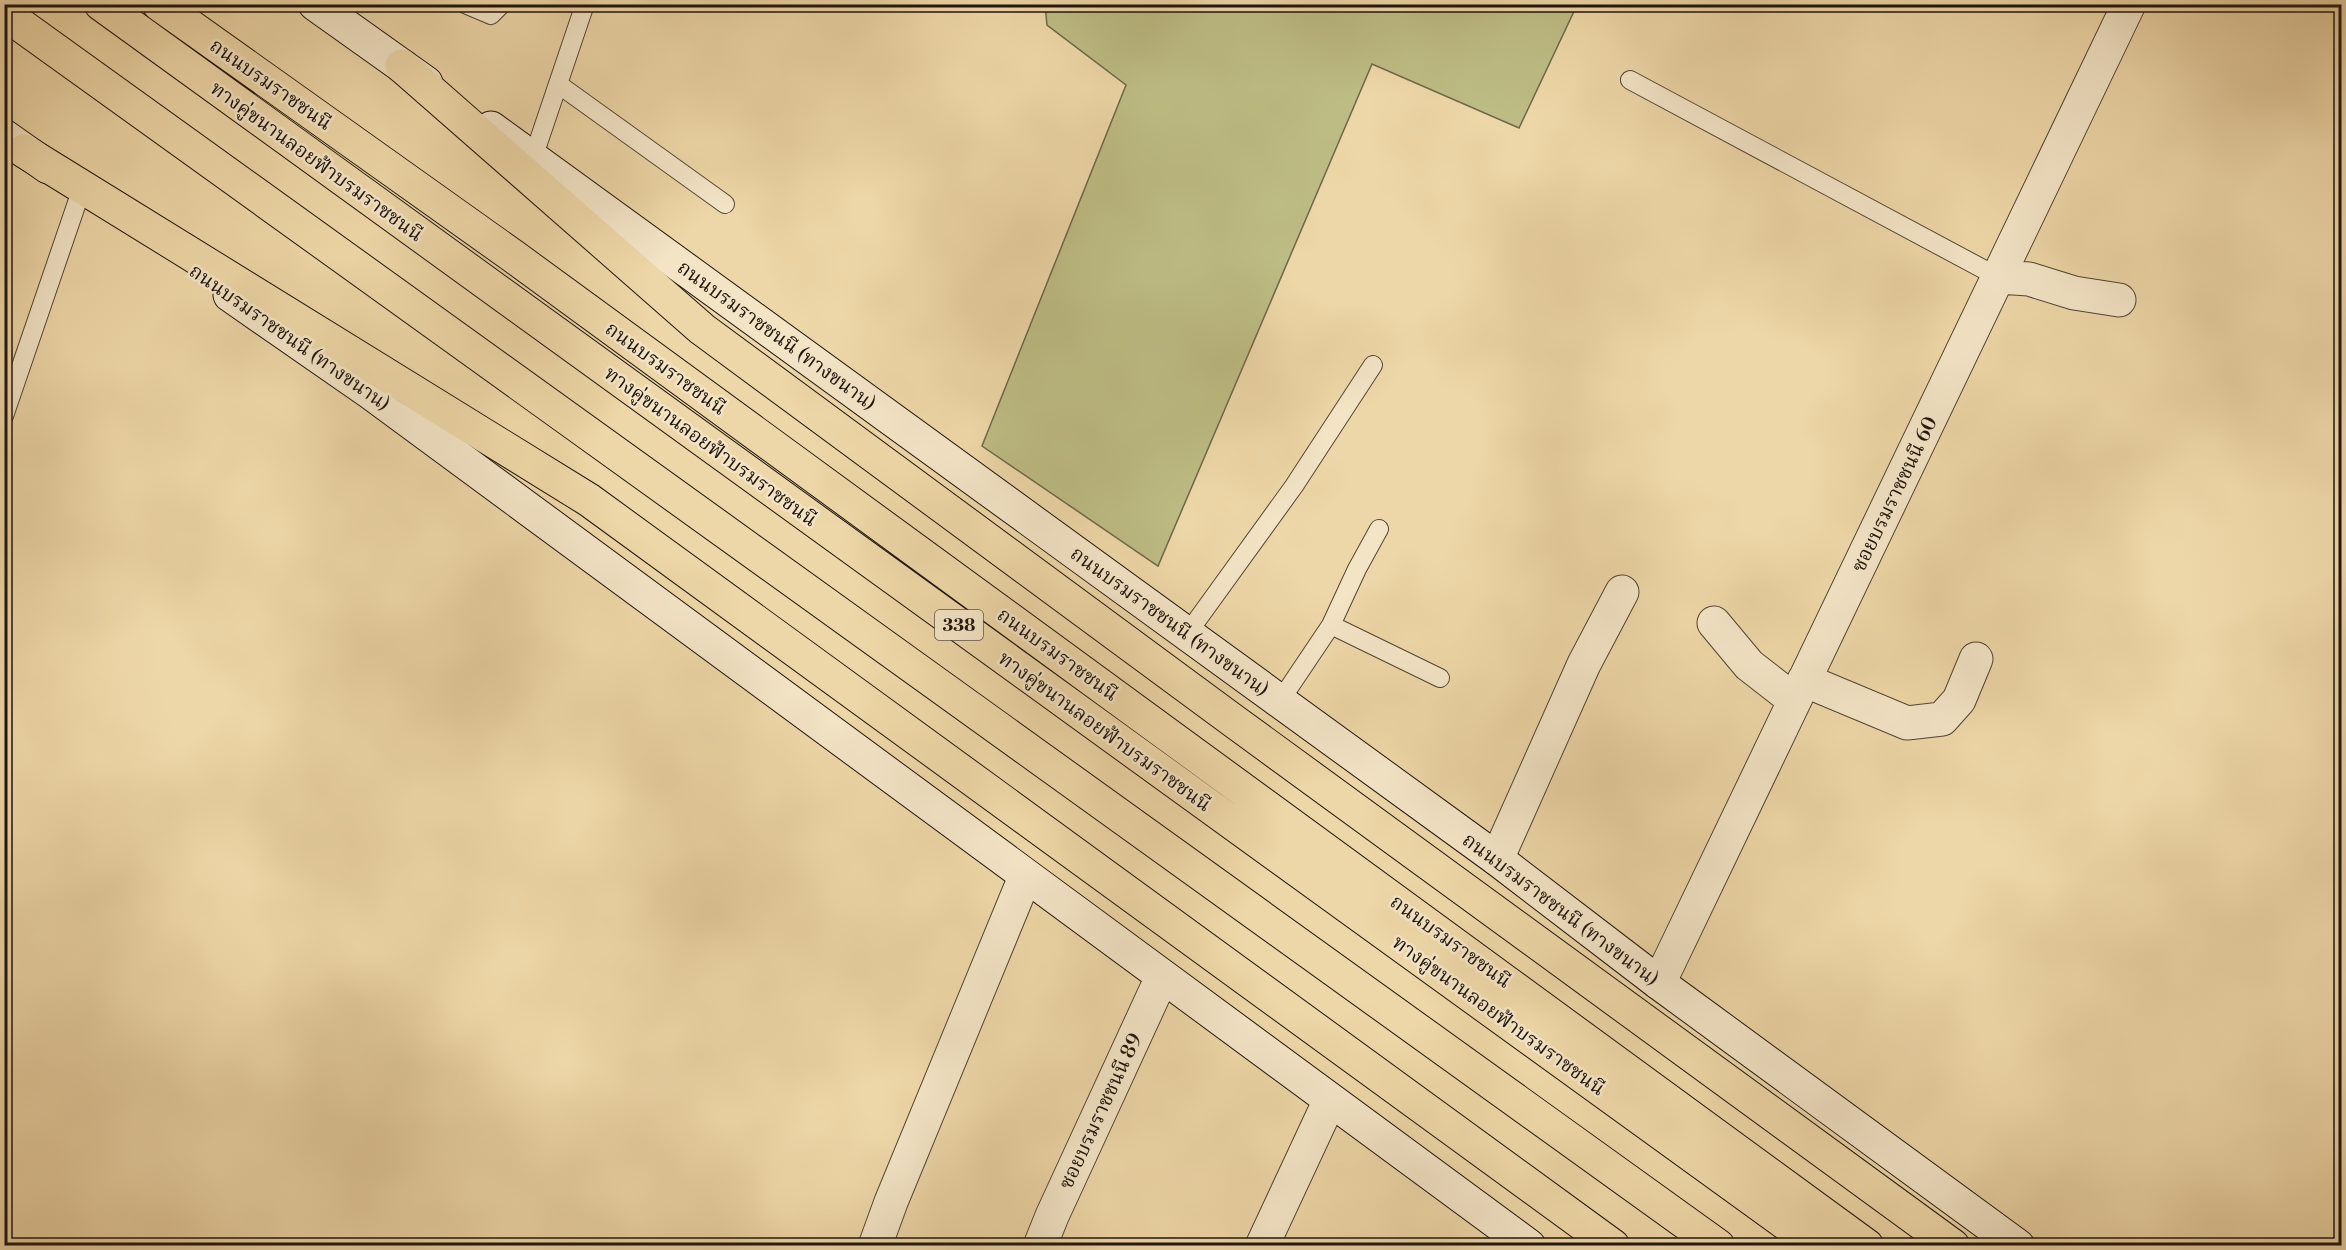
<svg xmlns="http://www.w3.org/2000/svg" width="2346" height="1250" font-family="'Libre Bodoni','Noto Serif Thai',serif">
<rect width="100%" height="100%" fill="#edd6a7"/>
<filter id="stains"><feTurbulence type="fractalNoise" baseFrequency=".00333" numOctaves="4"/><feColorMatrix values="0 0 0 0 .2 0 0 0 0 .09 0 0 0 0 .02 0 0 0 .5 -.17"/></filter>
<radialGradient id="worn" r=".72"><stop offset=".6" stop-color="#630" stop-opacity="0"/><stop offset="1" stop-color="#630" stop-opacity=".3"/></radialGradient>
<path fill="#bdbc84" stroke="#6e6848" stroke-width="1.5" d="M 1045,5 L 1577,5 L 1519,128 L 1372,64 L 1158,566 L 982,446 L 1126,85 L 1047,25 Z"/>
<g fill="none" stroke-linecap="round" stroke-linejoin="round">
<g stroke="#524533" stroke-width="20">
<path id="service" d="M 465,4 L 491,15 L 502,4
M 1630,80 L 1998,277
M 558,84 L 725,204
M 533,158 L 585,4
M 4,416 L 81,191
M 1331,625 L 1440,678
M 1187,634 L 1294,486 L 1373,365
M 1280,701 L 1331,625 L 1357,569 L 1379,529"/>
</g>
<g stroke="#524533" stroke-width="35">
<path id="minor" d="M 1998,277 L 2029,279 L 2074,293 L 2119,300
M 1714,623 L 1749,665 L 1794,700
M 1804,680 L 1907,723 L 1942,719 L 1959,700 L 1976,659
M 1497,859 L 1584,664 L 1622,592
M 1659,983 L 2129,4
M 875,1246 L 891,1202 L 1025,877
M 1040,1246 L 1052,1216 L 1162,977
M 1262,1246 L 1330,1100"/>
</g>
<g stroke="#1f150c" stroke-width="35">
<path id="secondary" d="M 315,4 L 426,83
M 491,128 L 1497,859 L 1659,983 L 2018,1246
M 4,136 L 48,167
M 230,295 L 371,393 L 1529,1246"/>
</g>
<g stroke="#1f150c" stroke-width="35">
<path id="primary" d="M 101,4 L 1817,1246
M 159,4 L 513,256 L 1867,1246
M 4,13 L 1718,1246
M 402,66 L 702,329 L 1235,722 L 1953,1246
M 24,151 L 589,500 L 1613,1246"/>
</g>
<use href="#service" stroke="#f3e4c6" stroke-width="18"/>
<use href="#minor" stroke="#f3e4c6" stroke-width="33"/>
<use href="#secondary" stroke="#f3e4c6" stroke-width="33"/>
<use href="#primary" stroke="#edd6a7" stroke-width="33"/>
</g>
<g text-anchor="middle" stroke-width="5" stroke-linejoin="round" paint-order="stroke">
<rect fill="#f3e4c6" stroke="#5f5344" stroke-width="1.5" x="935" y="610" width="48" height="30" rx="4.5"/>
<g font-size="18" font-weight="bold" fill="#1f150c">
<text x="959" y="631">338</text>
</g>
<g font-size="20" fill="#1f150c" stroke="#f3e4c6">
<text transform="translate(271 84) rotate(35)" y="7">ถนนบรมราชชนนี</text>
<text transform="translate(317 161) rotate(36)" y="7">ทางคู่ขนานลอยฟ้าบรมราชชนนี</text>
<text transform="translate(777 335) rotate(36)" y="7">ถนนบรมราชชนนี (ทางขนาน)</text>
<text transform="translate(290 337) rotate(35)" y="7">ถนนบรมราชชนนี (ทางขนาน)</text>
<text transform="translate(666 368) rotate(36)" y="7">ถนนบรมราชชนนี</text>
<text transform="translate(711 446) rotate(36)" y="7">ทางคู่ขนานลอยฟ้าบรมราชชนนี</text>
<text transform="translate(1894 494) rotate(-64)" y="7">ซอยบรมราชชนนี 60</text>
<text transform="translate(1170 621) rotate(36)" y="7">ถนนบรมราชชนนี (ทางขนาน)</text>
<text transform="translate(1058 654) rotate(36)" y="7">ถนนบรมราชชนนี</text>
<text transform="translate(1105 731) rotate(36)" y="7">ทางคู่ขนานลอยฟ้าบรมราชชนนี</text>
<text transform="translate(1561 909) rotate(37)" y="7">ถนนบรมราชชนนี (ทางขนาน)</text>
<text transform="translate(1451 941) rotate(36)" y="7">ถนนบรมราชชนนี</text>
<text transform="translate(1499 1015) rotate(36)" y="7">ทางคู่ขนานลอยฟ้าบรมราชชนนี</text>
<text transform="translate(1100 1111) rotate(-65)" y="7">ซอยบรมราชชนนี 89</text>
</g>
</g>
<rect width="2346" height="1250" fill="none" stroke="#edd6a7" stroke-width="24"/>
<rect x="6" y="6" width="2334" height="1238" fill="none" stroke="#1f150c" stroke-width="3"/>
<rect x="12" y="12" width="2322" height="1226" fill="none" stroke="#1f150c" stroke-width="1.5"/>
<rect width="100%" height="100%" filter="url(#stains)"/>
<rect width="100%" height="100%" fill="url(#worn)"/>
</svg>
